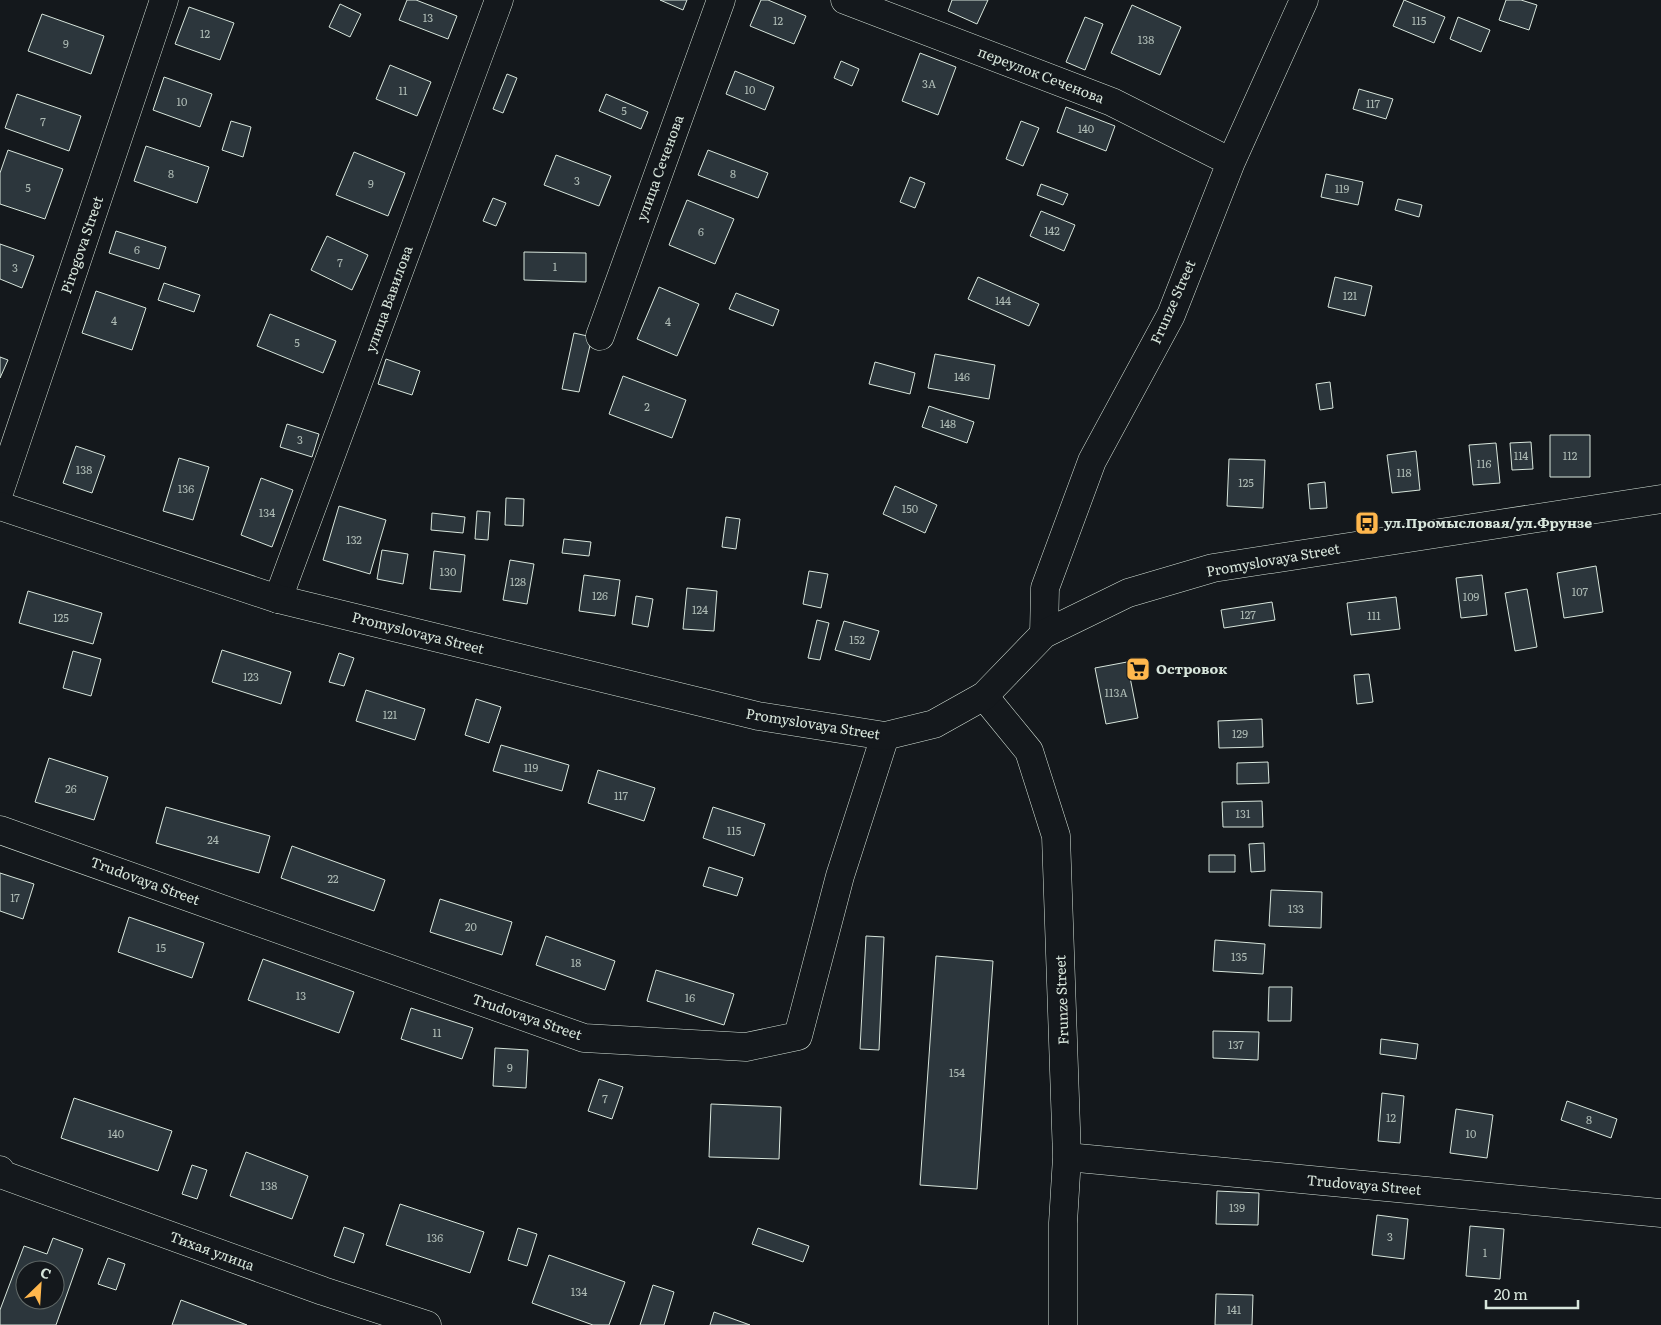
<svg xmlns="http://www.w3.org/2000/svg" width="1661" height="1325" font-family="Literata,serif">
<rect width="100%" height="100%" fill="#14181c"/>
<path fill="#2c363c" stroke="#d8e6dc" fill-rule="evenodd" d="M 407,0 L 416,0 L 457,16 L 448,39 L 399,20 Z
M 660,0 L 687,0 L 683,10 Z
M 761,0 L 768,0 L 806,16 L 794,44 L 750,26 Z
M 952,0 L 988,0 L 977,24 L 948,11 Z
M 1404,0 L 1445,17 L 1434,43 L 1393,26 Z
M 1506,0 L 1521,0 L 1537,5 L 1529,30 L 1499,20 Z
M 340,4 L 361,14 L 350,37 L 329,27 Z
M 1132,5 L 1181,27 L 1160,75 L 1111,53 Z
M 189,7 L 234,23 L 220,60 L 175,44 Z
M 42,14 L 104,36 L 91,74 L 28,51 Z
M 1085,17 L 1103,24 L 1085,70 L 1066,62 Z
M 1458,17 L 1490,30 L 1481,52 L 1450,39 Z
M 920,53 L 956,67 L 938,115 L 902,101 Z
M 841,61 L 859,69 L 852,86 L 834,78 Z
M 390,65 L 431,82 L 417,116 L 376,99 Z
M 735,71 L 774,87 L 765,110 L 726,94 Z
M 507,74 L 517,78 L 503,113 L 493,109 Z
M 164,77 L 212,94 L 200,127 L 153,110 Z
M 1359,89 L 1393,99 L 1386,119 L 1353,109 Z
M 17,94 L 81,116 L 69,151 L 5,128 Z
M 606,94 L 648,112 L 641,129 L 599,111 Z
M 1066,107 L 1115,126 L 1106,151 L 1057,132 Z
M 231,121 L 251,127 L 243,157 L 222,150 Z
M 1021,121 L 1039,128 L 1023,166 L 1006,159 Z
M 146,146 L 209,167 L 197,203 L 134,181 Z
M 8,150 L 63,169 L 45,219 L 0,204 L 0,173 Z
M 708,150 L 768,173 L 758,198 L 698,175 Z
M 354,152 L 405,173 L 388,216 L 336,195 Z
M 556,155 L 611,176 L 599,206 L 544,185 Z
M 1326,174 L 1363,182 L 1358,205 L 1321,197 Z
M 910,177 L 925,183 L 915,208 L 900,202 Z
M 1041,184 L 1068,194 L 1063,205 L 1037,195 Z
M 493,198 L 506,203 L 496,226 L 483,221 Z
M 1398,199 L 1422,205 L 1419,217 L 1395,210 Z
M 687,200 L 734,219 L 715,264 L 669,245 Z
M 1041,211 L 1075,225 L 1064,251 L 1030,236 Z
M 116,231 L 166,247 L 159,269 L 109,253 Z
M 327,236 L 368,255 L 352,290 L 311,270 Z
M 0,244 L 34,256 L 22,288 L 0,279 Z
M 524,252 L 586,253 L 586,282 L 524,280 Z
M 978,277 L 1039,304 L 1029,326 L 968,299 Z
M 1335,277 L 1372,286 L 1365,316 L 1328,307 Z
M 164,283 L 200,295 L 194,312 L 158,300 Z
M 659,287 L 699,304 L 677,356 L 637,339 Z
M 96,291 L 146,308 L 132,350 L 82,333 Z
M 736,293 L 779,310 L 773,326 L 729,309 Z
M 270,314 L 336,341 L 323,373 L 257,346 Z
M 574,333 L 592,337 L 579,392 L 562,389 Z
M 935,354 L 995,365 L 989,399 L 928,388 Z
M 0,357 L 8,360 L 0,378 Z
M 386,359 L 420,371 L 412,395 L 378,384 Z
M 875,362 L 915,373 L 910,394 L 869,384 Z
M 623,376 L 686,400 L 672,438 L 609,414 Z
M 1330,382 L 1333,408 L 1320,410 L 1316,384 Z
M 929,406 L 974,422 L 967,443 L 922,427 Z
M 287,424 L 319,434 L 312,457 L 280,447 Z
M 1550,435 L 1590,435 L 1590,477 L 1550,477 Z
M 1531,442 L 1533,469 L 1512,470 L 1510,443 Z
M 1496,443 L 1500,483 L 1473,485 L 1469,445 Z
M 76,446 L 105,456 L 92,493 L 63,483 Z
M 1416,451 L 1420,490 L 1392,493 L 1387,455 Z
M 179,458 L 209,467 L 193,520 L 163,511 Z
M 1229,459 L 1265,460 L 1263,508 L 1227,506 Z
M 261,478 L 293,490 L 272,547 L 241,535 Z
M 1325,482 L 1327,508 L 1310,509 L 1308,484 Z
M 895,486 L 937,505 L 925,533 L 883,514 Z
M 506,498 L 524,499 L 523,526 L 505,525 Z
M 339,506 L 386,520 L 370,574 L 323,560 Z
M 477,511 L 490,512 L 488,540 L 475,539 Z
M 432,513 L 465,517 L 463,533 L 431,530 Z
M 726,517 L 740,519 L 736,549 L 722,547 Z
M 564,539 L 591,542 L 589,556 L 562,553 Z
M 382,550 L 408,554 L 403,584 L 377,579 Z
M 434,551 L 465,555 L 461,592 L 430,589 Z
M 510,560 L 534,564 L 527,604 L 503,600 Z
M 1596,566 L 1603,612 L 1564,618 L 1557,573 Z
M 809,571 L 828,574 L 821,608 L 803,604 Z
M 584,575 L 620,580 L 615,616 L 579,611 Z
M 1482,575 L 1487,615 L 1461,618 L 1456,578 Z
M 687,588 L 717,591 L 714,631 L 683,629 Z
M 1527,589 L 1537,647 L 1515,651 L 1505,593 Z
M 28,591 L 102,613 L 93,644 L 19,623 Z
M 636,596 L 653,599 L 648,627 L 632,624 Z
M 1396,597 L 1400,629 L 1351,635 L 1347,603 Z
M 1272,602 L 1275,620 L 1224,628 L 1221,610 Z
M 817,620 L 829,623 L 820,660 L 808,658 Z
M 844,621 L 879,631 L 870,660 L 835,650 Z
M 222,650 L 291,672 L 281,704 L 212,682 Z
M 73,651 L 101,659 L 91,696 L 63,688 Z
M 339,653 L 354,658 L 344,686 L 329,682 Z
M 1127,662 L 1138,718 L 1106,724 L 1095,668 Z
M 1369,674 L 1373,702 L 1357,704 L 1354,675 Z
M 366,690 L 425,709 L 415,740 L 356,721 Z
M 476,699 L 501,707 L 489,743 L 465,735 Z
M 1262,719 L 1263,747 L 1219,748 L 1218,721 Z
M 501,745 L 569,765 L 562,791 L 493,771 Z
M 49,758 L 108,777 L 94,820 L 35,802 Z
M 1268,762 L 1269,783 L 1237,784 L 1237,763 Z
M 598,770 L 655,788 L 644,821 L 588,803 Z
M 1262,801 L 1263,827 L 1223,827 L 1222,802 Z
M 166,807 L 270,836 L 259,873 L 156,843 Z
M 713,807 L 765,824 L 754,856 L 703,838 Z
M 1264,843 L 1265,871 L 1251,872 L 1249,844 Z
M 292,846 L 385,880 L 374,911 L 281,878 Z
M 1209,855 L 1235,855 L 1235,872 L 1209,872 Z
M 709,867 L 743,878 L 737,896 L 703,886 Z
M 0,873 L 34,884 L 23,919 L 0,911 Z
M 1271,890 L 1322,892 L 1321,928 L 1269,926 Z
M 440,899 L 512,922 L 502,955 L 430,932 Z
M 129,917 L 204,943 L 192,978 L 118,952 Z
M 546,936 L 615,961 L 605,990 L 536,965 Z
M 866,936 L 884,937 L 879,1050 L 860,1049 Z
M 1215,940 L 1265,944 L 1263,974 L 1213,971 Z
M 936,956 L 993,961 L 977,1189 L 920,1185 Z
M 263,959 L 354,992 L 339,1033 L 248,1000 Z
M 656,970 L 734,994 L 724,1025 L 647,1001 Z
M 1269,987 L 1292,987 L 1291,1021 L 1268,1021 Z
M 411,1008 L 473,1028 L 462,1059 L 401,1039 Z
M 1213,1031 L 1259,1032 L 1258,1060 L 1213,1058 Z
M 1381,1039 L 1418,1044 L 1416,1059 L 1380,1054 Z
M 495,1048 L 528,1050 L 526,1088 L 493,1086 Z
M 599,1079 L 623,1087 L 612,1119 L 588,1111 Z
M 1382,1093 L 1404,1096 L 1400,1143 L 1378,1141 Z
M 74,1098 L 172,1131 L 158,1171 L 61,1138 Z
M 1567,1101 L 1617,1119 L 1611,1138 L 1561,1120 Z
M 711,1104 L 781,1107 L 779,1159 L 709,1157 Z
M 1456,1109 L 1493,1115 L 1487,1158 L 1450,1153 Z
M 246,1152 L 308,1176 L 292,1219 L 230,1196 Z
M 192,1165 L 207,1170 L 197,1199 L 182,1194 Z
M 1217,1191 L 1259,1193 L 1258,1225 L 1216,1224 Z
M 400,1204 L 484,1232 L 470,1273 L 386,1245 Z
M 1377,1215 L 1408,1219 L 1404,1259 L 1372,1255 Z
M 1470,1226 L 1504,1229 L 1500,1279 L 1466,1276 Z
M 344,1227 L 364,1234 L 354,1263 L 334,1256 Z
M 518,1228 L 537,1234 L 527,1266 L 508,1260 Z
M 758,1228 L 809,1246 L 803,1262 L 752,1244 Z
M 53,1238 L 83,1249 L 56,1325 L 0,1325 L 0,1310 L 24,1246 L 47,1254 ZM 25,1270 L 55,1270 L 55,1300 L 25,1300 Z
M 549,1255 L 625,1282 L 609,1325 L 593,1325 L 532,1303 Z
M 108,1258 L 125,1264 L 116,1290 L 98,1284 Z
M 653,1285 L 674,1292 L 664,1325 L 640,1325 Z
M 1216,1294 L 1253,1295 L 1252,1325 L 1215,1325 Z
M 181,1300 L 247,1325 L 172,1325 Z
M 714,1312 L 750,1325 L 710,1325 Z"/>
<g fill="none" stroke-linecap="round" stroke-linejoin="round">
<g stroke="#d8e6dc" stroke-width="29">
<path id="minor" d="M 845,0 L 1112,102 L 1231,162
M 600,336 L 721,0
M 0,490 L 164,0
M 278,599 L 499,0
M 1044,634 L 1045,588 L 1092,461 L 1171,315 L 1231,162 L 1304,0
M 984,696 L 1029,751 L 1056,836 L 1067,1157 L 1063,1223 L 1063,1325
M 0,830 L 584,1038 L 746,1047 L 798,1036 L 840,876 L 885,736
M 1067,1157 L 1661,1213
M 0,1170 L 3,1175 L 323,1291 L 427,1325"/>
</g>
<g stroke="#d8e6dc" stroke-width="29">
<path id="tertiary" d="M 0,506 L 278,599 L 758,716 L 885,736 L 934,724 L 984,696 L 1044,634 L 1128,593 L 1213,568 L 1661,499"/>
</g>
<use href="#minor" stroke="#14181c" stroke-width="28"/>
<use href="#tertiary" stroke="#14181c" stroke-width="28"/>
</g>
<defs>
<g id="bus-square" transform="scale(1.25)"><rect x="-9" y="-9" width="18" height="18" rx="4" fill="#ffb74d" stroke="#14181c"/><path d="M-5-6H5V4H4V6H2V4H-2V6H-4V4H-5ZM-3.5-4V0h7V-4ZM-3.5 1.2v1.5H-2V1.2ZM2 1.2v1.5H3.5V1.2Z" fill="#111"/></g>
<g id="supermarket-square" transform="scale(1.25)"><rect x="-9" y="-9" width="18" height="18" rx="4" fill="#ffb74d" stroke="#14181c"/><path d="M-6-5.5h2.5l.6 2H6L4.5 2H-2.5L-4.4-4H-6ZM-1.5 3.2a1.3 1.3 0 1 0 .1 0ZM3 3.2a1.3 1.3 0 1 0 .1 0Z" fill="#111"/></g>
</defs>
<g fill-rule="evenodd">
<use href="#bus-square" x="1367" y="523"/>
<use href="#supermarket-square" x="1138" y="669"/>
</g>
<g text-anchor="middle" stroke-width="4" stroke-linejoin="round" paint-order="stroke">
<g font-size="11" fill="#adbab4">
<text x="428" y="22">13</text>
<text x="778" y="25">12</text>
<text x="1419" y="25">115</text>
<text x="205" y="38">12</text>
<text x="1146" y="44">138</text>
<text x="66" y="48">9</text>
<text x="929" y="88">3А</text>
<text x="750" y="94">10</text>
<text x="403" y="95">11</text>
<text x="182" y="106">10</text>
<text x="1373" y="108">117</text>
<text x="624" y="115">5</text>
<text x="43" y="126">7</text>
<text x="1086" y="133">140</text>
<text x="171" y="178">8</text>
<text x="733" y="178">8</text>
<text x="577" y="185">3</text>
<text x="371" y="188">9</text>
<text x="28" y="192">5</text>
<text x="1342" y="193">119</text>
<text x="1052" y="235">142</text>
<text x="701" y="236">6</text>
<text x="137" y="254">6</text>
<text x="340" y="267">7</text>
<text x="555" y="271">1</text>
<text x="15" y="272">3</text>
<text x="1350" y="300">121</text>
<text x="1003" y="305">144</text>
<text x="114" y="325">4</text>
<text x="668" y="326">4</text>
<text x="297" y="347">5</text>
<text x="962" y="381">146</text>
<text x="647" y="411">2</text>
<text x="948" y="428">148</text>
<text x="300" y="444">3</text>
<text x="1521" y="460">114</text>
<text x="1570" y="460">112</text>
<text x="1484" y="468">116</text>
<text x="84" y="474">138</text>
<text x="1404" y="477">118</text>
<text x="1246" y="487">125</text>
<text x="186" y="493">136</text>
<text x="910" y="513">150</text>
<text x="267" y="517">134</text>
<text x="354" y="544">132</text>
<text x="448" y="576">130</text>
<text x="518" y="586">128</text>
<text x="1580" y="596">107</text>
<text x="600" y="600">126</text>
<text x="1471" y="601">109</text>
<text x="700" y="614">124</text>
<text x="1248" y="619">127</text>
<text x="1374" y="620">111</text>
<text x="61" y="622">125</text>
<text x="857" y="644">152</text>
<text x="251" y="681">123</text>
<text x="1116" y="697">113А</text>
<text x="390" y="719">121</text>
<text x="1240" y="738">129</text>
<text x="531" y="772">119</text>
<text x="71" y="793">26</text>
<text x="621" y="800">117</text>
<text x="1243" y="818">131</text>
<text x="734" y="835">115</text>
<text x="213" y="844">24</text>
<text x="333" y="883">22</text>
<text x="15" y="902">17</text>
<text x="1296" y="913">133</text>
<text x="471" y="931">20</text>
<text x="161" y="952">15</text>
<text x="1239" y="961">135</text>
<text x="576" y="967">18</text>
<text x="301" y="1000">13</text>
<text x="690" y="1002">16</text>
<text x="437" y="1037">11</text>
<text x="1236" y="1049">137</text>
<text x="510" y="1072">9</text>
<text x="957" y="1077">154</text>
<text x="605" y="1103">7</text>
<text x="1391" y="1122">12</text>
<text x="1589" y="1124">8</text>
<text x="116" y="1138">140</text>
<text x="1471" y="1138">10</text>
<text x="269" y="1190">138</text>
<text x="1237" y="1212">139</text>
<text x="1390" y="1241">3</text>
<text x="435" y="1242">136</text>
<text x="1485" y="1257">1</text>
<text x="579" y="1296">134</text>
<text x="1234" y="1314">141</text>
</g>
<g font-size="14" fill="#d8e6dc" stroke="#14181c">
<text transform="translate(1041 75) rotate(21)" y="5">переулок Сеченова</text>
<text transform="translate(660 168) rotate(-70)" y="5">улица Сеченова</text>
<text transform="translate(82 245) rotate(-71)" y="5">Pirogova Street</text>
<text transform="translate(389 299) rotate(-70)" y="5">улица Вавилова</text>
<text transform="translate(1173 302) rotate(-66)" y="5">Frunze Street</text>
<text transform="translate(1273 560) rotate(-10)" y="5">Promyslovaya Street</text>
<text transform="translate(418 633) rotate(14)" y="5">Promyslovaya Street</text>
<text transform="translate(813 724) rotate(9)" y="5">Promyslovaya Street</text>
<text transform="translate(145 881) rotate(20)" y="5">Trudovaya Street</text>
<text transform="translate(1062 1000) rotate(-92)" y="5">Frunze Street</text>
<text transform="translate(527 1017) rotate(19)" y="5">Trudovaya Street</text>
<text transform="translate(1364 1185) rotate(5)" y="5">Trudovaya Street</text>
<text transform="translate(212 1251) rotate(20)" y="5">Тихая улица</text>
</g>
<g font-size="14" font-weight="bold" fill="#d8e6dc" stroke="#14181c" text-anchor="start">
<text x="1384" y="528">ул.Промысловая/ул.Фрунзе</text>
<text x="1156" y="674">Островок</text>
</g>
</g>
<g transform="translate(40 1285) rotate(25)"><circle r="24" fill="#14181c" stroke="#626a69"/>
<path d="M0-4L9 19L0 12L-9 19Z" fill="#ffb74d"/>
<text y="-8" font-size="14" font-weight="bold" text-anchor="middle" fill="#d8e6dc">С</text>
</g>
<path d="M1486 1300v8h92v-8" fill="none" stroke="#d8e6dc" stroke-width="2.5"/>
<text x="1494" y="1300" font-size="15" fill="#d8e6dc" stroke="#14181c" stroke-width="4" paint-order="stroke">20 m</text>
</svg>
